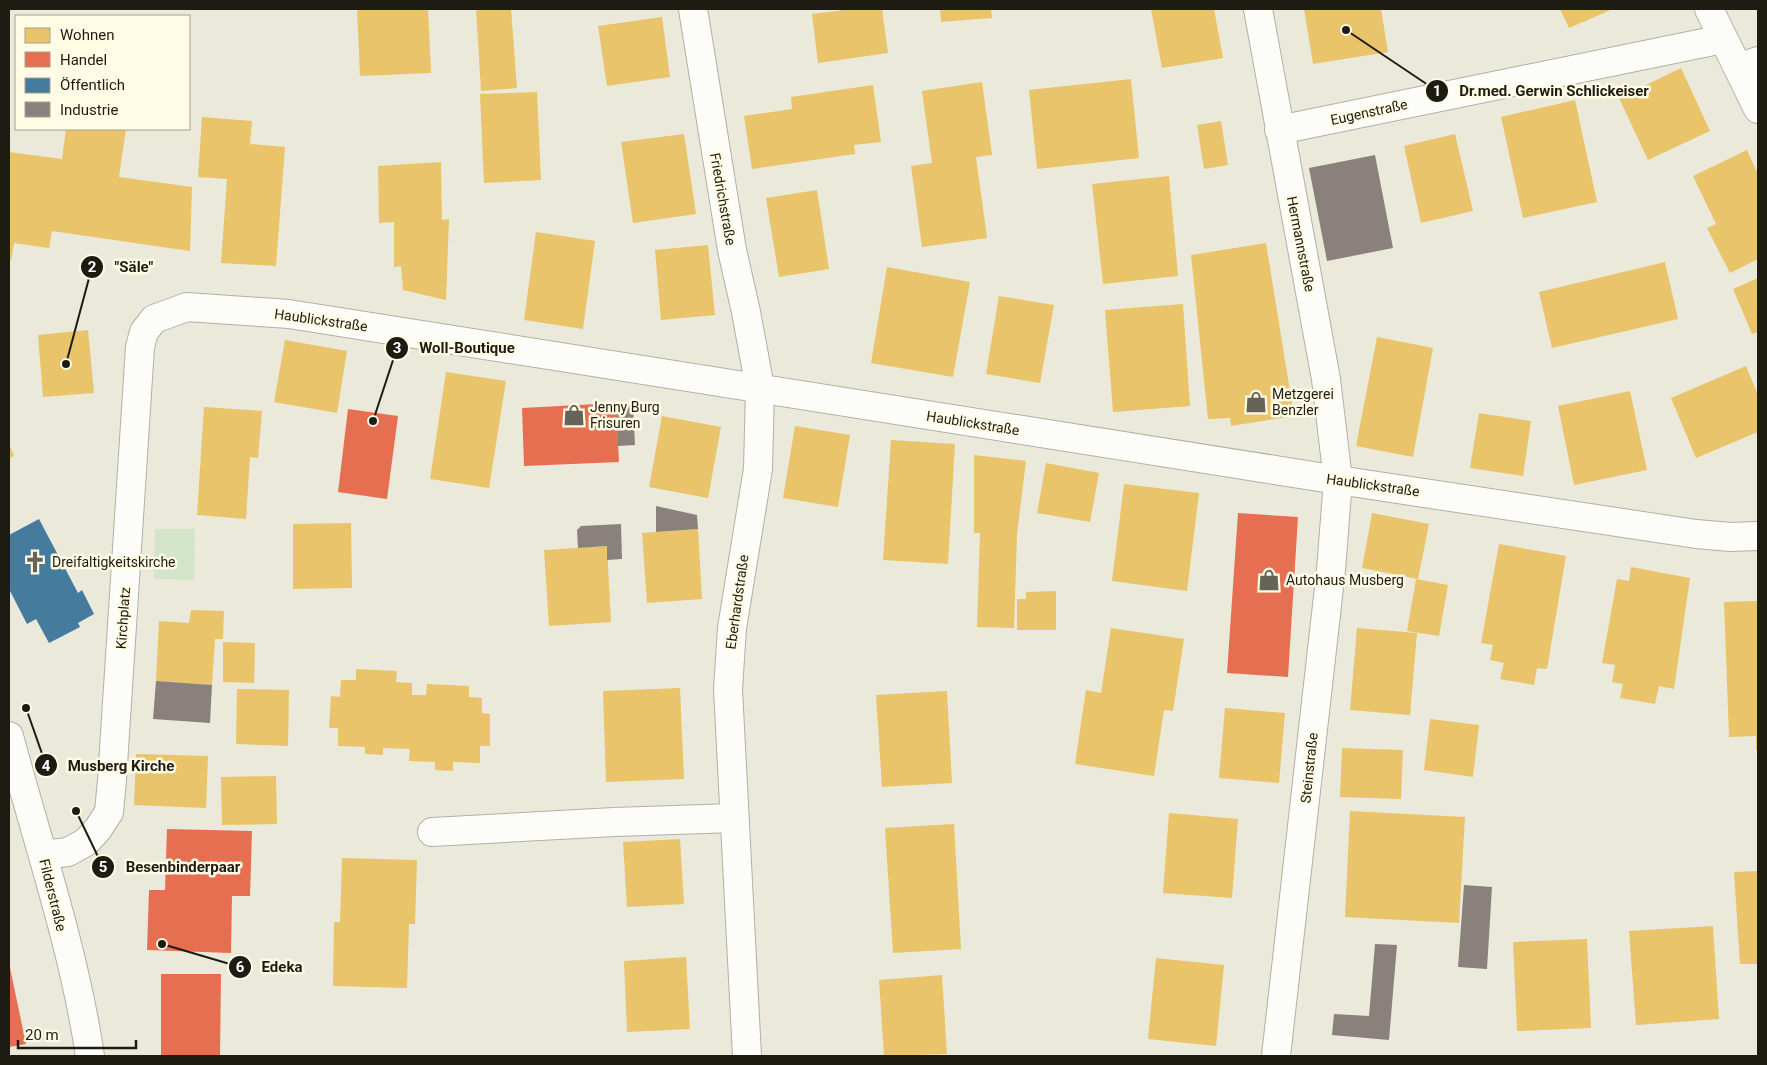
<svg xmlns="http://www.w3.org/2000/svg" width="1767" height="1065" font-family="Roboto,sans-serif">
<rect width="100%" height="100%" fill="#ebe9da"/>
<path fill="#d3e5c8" d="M 155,529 L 195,529 L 194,580 L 154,579 Z"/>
<path fill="#e9c46a" d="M 357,9 L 428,9 L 431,73 L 360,76 Z
M 476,9 L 511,9 L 517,88 L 481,91 Z
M 852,9 L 882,9 L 888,53 L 818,63 L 812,14 Z
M 940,9 L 991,9 L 992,18 L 941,22 Z
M 1151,9 L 1214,9 L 1223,58 L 1162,68 Z
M 1304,9 L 1381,9 L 1388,52 L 1313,64 Z
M 1560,9 L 1613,9 L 1569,28 Z
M 662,17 L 670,77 L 607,86 L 598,26 Z
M 1681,68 L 1710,131 L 1648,160 L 1619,98 Z
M 1131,79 L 1139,158 L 1037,169 L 1029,90 Z
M 982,82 L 992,155 L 976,157 L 987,238 L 922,247 L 911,166 L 932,163 L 922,91 Z
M 873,85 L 881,142 L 854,145 L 855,154 L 752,169 L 744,116 L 792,109 L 791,97 Z
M 537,92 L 541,180 L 484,183 L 480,94 Z
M 1575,100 L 1597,202 L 1523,218 L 1501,117 Z
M 202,117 L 252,121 L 250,144 L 285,147 L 276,266 L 221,263 L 227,179 L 198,177 Z
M 1221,121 L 1228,165 L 1204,169 L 1197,125 Z
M 66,129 L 126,129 L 119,177 L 192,187 L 190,251 L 52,231 L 49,248 L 14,243 L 11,261 L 9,260 L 9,152 L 62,159 Z
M 684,134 L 696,214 L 633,223 L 621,142 Z
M 1455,134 L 1473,211 L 1421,223 L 1404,146 Z
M 1747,150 L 1758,174 L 1758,259 L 1730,273 L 1707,228 L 1716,224 L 1693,176 Z
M 441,162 L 442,220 L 449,219 L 446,300 L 403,290 L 401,266 L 394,267 L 394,222 L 379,223 L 378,166 Z
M 1169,176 L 1178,276 L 1103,284 L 1092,184 Z
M 817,190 L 829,269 L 779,277 L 766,198 Z
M 536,232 L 595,241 L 583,329 L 524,320 Z
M 1266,243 L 1294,416 L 1231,426 L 1230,418 L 1208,419 L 1191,255 Z
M 708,245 L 715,315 L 661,320 L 655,250 Z
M 1665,262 L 1678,319 L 1552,348 L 1539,292 Z
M 887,267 L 970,282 L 953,377 L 871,363 Z
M 1758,278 L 1758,332 L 1752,334 L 1733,289 Z
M 999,296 L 1054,305 L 1040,383 L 986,374 Z
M 1183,304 L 1190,406 L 1113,412 L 1105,310 Z
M 88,330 L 94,393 L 43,397 L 38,335 Z
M 1377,337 L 1433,348 L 1413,457 L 1356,446 Z
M 285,340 L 347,351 L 337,413 L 274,402 Z
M 1746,366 L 1758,395 L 1758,432 L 1696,458 L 1671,398 Z
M 446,372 L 506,381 L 489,488 L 430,479 Z
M 1630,391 L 1647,470 L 1574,485 L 1558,406 Z
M 204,407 L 262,411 L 258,458 L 250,457 L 246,519 L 197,515 Z
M 1479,413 L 1531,421 L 1523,476 L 1470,468 Z
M 662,416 L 721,427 L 708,498 L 649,487 Z
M 795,426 L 850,435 L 838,507 L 783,498 Z
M 891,440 L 955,444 L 948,564 L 883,560 Z
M 9,443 L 14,456 L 9,458 Z
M 974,455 L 1026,461 L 1017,534 L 1014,628 L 977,627 L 980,533 L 974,533 Z
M 1046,463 L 1099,473 L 1090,522 L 1037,513 Z
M 1124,484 L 1199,493 L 1187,591 L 1112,581 Z
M 1372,513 L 1429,524 L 1418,579 L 1362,568 Z
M 351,523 L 352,588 L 293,589 L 293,524 Z
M 698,529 L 702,599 L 647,603 L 642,533 Z
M 1499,544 L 1566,556 L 1547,669 L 1537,668 L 1534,685 L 1500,679 L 1504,663 L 1490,660 L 1493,645 L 1481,643 Z
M 607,546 L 611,622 L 549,626 L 544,550 Z
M 1631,567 L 1690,578 L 1674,689 L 1659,686 L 1655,704 L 1620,698 L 1623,684 L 1612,682 L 1615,665 L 1602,663 L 1617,579 L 1629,581 Z
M 1416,579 L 1448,585 L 1439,636 L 1407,631 Z
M 1056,591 L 1056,630 L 1017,630 L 1017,599 L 1026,599 L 1026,592 Z
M 1758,601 L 1758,750 L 1756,750 L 1756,736 L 1729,737 L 1724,602 Z
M 191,610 L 224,611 L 223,639 L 215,639 L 212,685 L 156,681 L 159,621 L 189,623 Z
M 1111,628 L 1184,639 L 1173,711 L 1164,710 L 1154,776 L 1075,764 L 1086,690 L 1101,693 Z
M 1357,628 L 1417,633 L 1410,715 L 1350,710 Z
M 223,642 L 255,643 L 254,683 L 223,682 Z
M 356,669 L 397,671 L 396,682 L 412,683 L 412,695 L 426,695 L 427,684 L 469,686 L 469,697 L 482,698 L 482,713 L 490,714 L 490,746 L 480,746 L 480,763 L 453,762 L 453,771 L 435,770 L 435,762 L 409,761 L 410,749 L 383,748 L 383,755 L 365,754 L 365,747 L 338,746 L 338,728 L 329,728 L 331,696 L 340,697 L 341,680 L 356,680 Z
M 680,688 L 684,779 L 606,782 L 603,691 Z
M 237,689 L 289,690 L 288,746 L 236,744 Z
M 947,691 L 952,783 L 882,787 L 876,695 Z
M 1225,708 L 1285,713 L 1279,783 L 1219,778 Z
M 1430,719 L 1479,725 L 1473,777 L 1424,770 Z
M 1342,748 L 1403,750 L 1401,799 L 1340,797 Z
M 136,754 L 208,756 L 206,808 L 134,805 Z
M 276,776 L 277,824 L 222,825 L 221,777 Z
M 1350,811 L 1465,817 L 1459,923 L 1345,917 Z
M 1169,813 L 1238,819 L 1232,898 L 1163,893 Z
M 954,824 L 961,949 L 893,953 L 885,828 Z
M 680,839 L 684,904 L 627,907 L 623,842 Z
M 342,858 L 417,860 L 415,924 L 409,924 L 407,988 L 333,986 L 334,922 L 340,922 Z
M 1758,871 L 1758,964 L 1740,964 L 1734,872 Z
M 1713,926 L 1719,1019 L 1636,1025 L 1629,931 Z
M 1587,939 L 1591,1028 L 1517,1031 L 1513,942 Z
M 686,957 L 690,1029 L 627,1032 L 624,961 Z
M 1156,958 L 1224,965 L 1216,1046 L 1148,1039 Z
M 942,975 L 947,1054 L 884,1056 L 879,980 Z"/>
<path fill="#e76f51" d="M 616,403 L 619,462 L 524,466 L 522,408 Z
M 348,409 L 398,416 L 387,499 L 338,492 Z
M 1238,513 L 1298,517 L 1288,677 L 1227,673 Z
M 167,829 L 252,831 L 250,896 L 232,896 L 231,953 L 147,950 L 149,890 L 165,890 Z
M 9,963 L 26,1044 L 9,1047 Z
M 161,974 L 221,974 L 220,1056 L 161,1056 Z"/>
<path fill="#457b9d" d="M 39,519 L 78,593 L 82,590 L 94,614 L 78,623 L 80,627 L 49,643 L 36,619 L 27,624 L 9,589 L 9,535 Z"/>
<path fill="#8a817c" d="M 1375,155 L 1393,248 L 1327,261 L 1309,168 Z
M 633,405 L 635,445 L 618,446 L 616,406 Z
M 656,506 L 697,515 L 698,529 L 656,532 Z
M 621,524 L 622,559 L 607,560 L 607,546 L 578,548 L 577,530 L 581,526 Z
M 156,681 L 212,685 L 210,723 L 153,719 Z
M 1464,885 L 1492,887 L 1487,969 L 1458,967 Z
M 1375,944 L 1397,945 L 1389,1040 L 1332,1035 L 1334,1014 L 1369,1016 Z"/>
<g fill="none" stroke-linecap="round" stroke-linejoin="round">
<g stroke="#b2b0a5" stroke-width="30">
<path id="minor" d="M 693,9 L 732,250 L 746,312 L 760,388 L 758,469 L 732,628 L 728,689 L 747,1056
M 1258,9 L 1326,379 L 1338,480 L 1331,570 L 1276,1056
M 1738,68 L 1758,61
M 1279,130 L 1723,39
M 9,736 C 37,841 74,948 90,1056
M 432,832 L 614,822 L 734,818
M 43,855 L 68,852 L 86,842 L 98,829 L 109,812 L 112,780 L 140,347 L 144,332 L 154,319 L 187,307 L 289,314 L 1338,480 L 1696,534 L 1731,537 L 1758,536"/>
</g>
<g stroke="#b2b0a5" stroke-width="30">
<path id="secondary" d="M 1709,9 L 1758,109"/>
</g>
<use href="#minor" stroke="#fcfcf9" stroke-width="28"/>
<use href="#secondary" stroke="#fcfcf9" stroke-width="28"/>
</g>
<defs>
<g id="shop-bare" transform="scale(1.725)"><path d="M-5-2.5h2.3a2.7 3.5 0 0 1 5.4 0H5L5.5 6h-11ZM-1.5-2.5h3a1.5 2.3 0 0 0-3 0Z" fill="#666458" stroke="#fffbe5" stroke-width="2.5" paint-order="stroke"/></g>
<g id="church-bare" transform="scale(1.725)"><path d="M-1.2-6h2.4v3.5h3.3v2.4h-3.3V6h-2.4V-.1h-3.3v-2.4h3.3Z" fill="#666458" stroke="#fffbe5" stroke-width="2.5" paint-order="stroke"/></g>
</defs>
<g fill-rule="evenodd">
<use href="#shop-bare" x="1256" y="402"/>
<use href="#shop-bare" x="574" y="415"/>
<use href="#church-bare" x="35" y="562"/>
<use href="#shop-bare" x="1269" y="580"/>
</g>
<g text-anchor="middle" stroke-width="5" stroke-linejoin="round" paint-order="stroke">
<g font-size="14" fill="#1e1c12" stroke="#fffbe5">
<text transform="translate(1369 112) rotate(-12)" y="5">Eugenstraße</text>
<text transform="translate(723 199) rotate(80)" y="5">Friedrichstraße</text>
<text transform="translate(1301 244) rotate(79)" y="5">Hermannstraße</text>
<text transform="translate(321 320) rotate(8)" y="5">Haublickstraße</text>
<text transform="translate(973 423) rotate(9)" y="5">Haublickstraße</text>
<text transform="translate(1373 485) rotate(8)" y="5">Haublickstraße</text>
<text transform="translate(737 602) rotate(-82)" y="5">Eberhardstraße</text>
<text transform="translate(123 618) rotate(-86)" y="5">Kirchplatz</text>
<text transform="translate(1309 768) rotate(-84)" y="5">Steinstraße</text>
<text transform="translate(53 895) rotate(76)" y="5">Filderstraße</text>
</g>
<g font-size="14" fill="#1e1c12" stroke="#fffbe5" text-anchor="start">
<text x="1272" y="399">Metzgerei<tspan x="1272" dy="16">Benzler</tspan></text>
<text x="590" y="412">Jenny Burg<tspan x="590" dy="16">Frisuren</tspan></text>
<text x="52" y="567">Dreifaltigkeitskirche</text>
<text x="1286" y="585">Autohaus Musberg</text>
</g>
</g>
<path fill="none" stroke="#1e1c12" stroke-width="2" d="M1346 30L1437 91M66 364L92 267M373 421L397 348M26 708L46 765M76 811L103 867M162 944L240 967"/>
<g fill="#1e1c12" stroke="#fffbe5" stroke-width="2">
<circle cx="1346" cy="30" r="5"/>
<circle cx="66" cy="364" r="5"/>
<circle cx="373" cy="421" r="5"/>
<circle cx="26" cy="708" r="5"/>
<circle cx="76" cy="811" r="5"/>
<circle cx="162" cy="944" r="5"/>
<circle cx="1437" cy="91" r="12"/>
<circle cx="92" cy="267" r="12"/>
<circle cx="397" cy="348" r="12"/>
<circle cx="46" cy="765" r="12"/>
<circle cx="103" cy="867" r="12"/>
<circle cx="240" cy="967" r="12"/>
</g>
<g font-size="15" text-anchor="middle" font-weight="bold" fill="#fff">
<text x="1437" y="96">1</text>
<text x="92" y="272">2</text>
<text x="397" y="353">3</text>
<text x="46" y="771">4</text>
<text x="103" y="872">5</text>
<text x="240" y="972">6</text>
</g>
<g font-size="15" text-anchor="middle" font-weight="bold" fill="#1e1c12" stroke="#fffbe5" stroke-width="5" stroke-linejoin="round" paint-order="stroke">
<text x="1554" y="96">Dr.med. Gerwin Schlickeiser</text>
<text x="134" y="272">"Säle"</text>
<text x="467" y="353">Woll-Boutique</text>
<text x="121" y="771">Musberg Kirche</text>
<text x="183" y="872">Besenbinderpaar</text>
<text x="282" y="972">Edeka</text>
</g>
<rect width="1767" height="1065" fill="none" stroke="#1e1c12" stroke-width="20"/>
<rect x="15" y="15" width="175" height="115" fill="#fffbe5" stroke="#a5a291"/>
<rect x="25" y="28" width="25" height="15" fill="#e9c46a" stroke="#a5a291"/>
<text x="60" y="40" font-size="15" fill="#1e1c12">Wohnen</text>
<rect x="25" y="52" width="25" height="15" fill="#e76f51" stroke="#a5a291"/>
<text x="60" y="65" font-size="15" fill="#1e1c12">Handel</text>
<rect x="25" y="78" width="25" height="15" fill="#457b9d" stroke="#a5a291"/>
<text x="60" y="90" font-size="15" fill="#1e1c12">Öffentlich</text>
<rect x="25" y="102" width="25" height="15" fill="#8a817c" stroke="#a5a291"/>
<text x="60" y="115" font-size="15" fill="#1e1c12">Industrie</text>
<path d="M18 1040v8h118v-8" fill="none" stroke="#1e1c12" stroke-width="2.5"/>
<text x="25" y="1040" font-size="15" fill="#1e1c12" stroke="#fffbe5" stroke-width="4" paint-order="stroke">20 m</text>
</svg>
